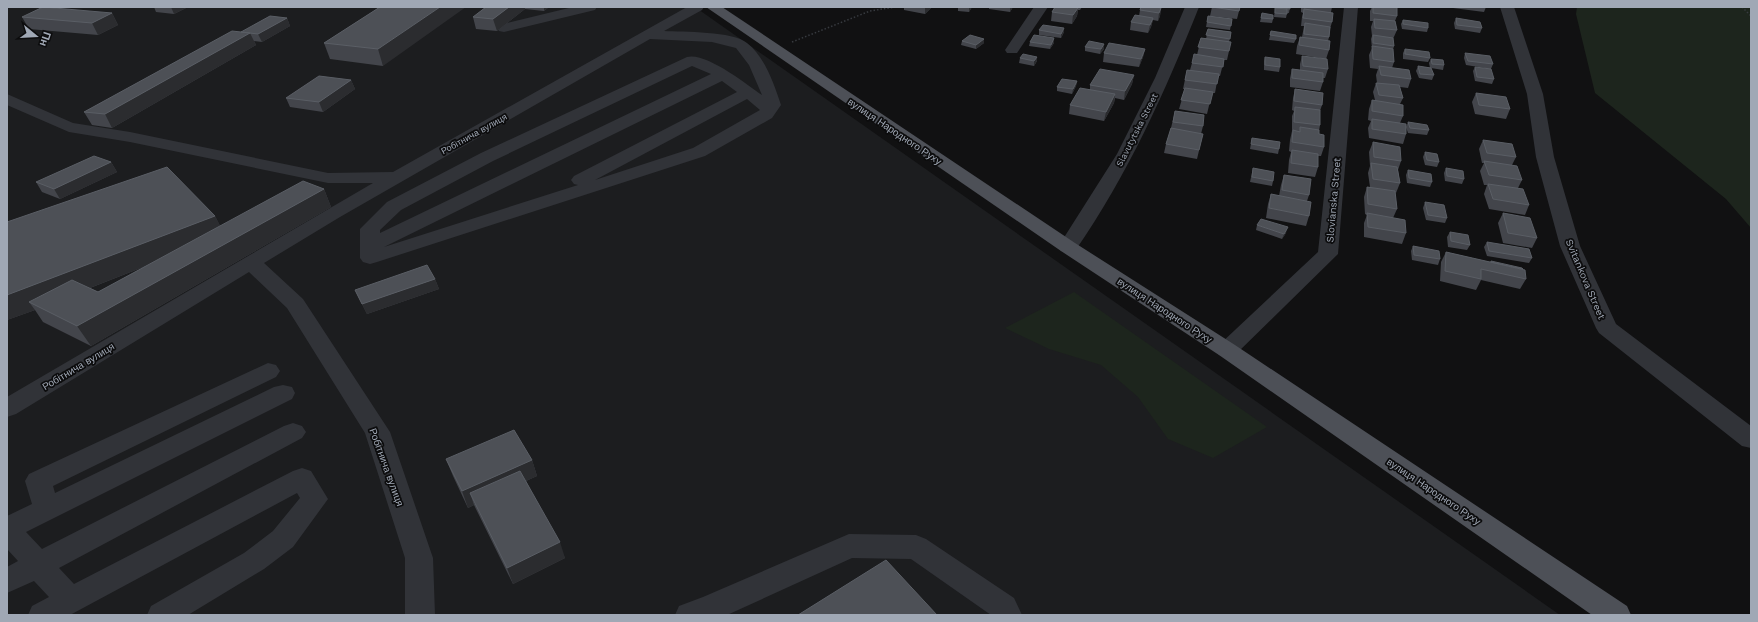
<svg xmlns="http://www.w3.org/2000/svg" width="1758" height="622" font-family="'Work Sans',sans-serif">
<rect width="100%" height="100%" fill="#111112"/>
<path fill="#1c1d1f" d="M 7,7 L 695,7 L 1560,615 L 7,615 Z"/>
<path fill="#1d251d" d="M 1577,7 L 1751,7 L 1751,228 L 1726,199 L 1595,93 L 1576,14 Z
M 1074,292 L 1267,427 L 1213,458 L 1168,439 L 1138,397 L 1101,365 L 1049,349 L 1005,328 Z"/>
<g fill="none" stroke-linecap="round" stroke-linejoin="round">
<path stroke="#373a3f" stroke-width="1.5" stroke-dasharray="1.5 2" stroke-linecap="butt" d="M 1742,7 L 1751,16
M 792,42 L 870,11 L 895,7"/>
<path fill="#313338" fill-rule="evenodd" d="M 573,7 L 597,7 L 595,10 L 504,32 L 499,31 L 497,28 L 499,25 Z
M 687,7 L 704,7 L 702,10 L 664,31 C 683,32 733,31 747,43 C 765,57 774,84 781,105 L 772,118 L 705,156 L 377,262 L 370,264 L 363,262 L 360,258 L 360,229 L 387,202 L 481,153 L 687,57 C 706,52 746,84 762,95 L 749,65 L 736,48 L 712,42 L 650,39 L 340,217 L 264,263 L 303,299 L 390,432 L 433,558 L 435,615 L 405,615 L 405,558 L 365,433 L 287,308 L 249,272 L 16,414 L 7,417 L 7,397 L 373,183 L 328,183 L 130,142 L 69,132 L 7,105 L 7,94 L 73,123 L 130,132 L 328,173 L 393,172 ZM 692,66 L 711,74 L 380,233 L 380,230 L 401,210 L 493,161 ZM 722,81 L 737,92 L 574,176 L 571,180 L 574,184 L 578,185 L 384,247 ZM 747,99 L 760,110 L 693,148 L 595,180 Z
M 1034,7 L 1048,7 L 1017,53 L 1007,53 L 1005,50 Z
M 1185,7 L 1199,7 C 1165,92 1128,175 1075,251 L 1068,253 L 1061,251 L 1058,247 L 1117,154 L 1155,78 Z
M 1344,7 L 1358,7 L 1338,254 L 1235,355 L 1227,358 L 1219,355 L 1215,350 L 1219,345 L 1318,252 Z
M 1500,7 L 1514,7 L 1543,94 L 1554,157 L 1580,246 L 1616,324 L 1751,426 L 1751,448 L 1742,446 L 1599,333 L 1596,328 L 1560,246 L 1536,157 L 1527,94 Z
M 268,363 L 276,365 L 280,371 L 276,377 L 53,486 L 55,493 L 274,387 L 283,385 L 292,387 L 295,393 L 292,399 L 26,532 L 42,549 L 284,426 L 293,423 L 302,426 L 306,432 L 302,438 L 59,568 L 74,584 L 293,471 L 302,468 L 311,471 L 328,499 L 293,547 L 264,569 L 188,615 L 147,615 L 151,606 L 244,553 L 273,531 L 300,498 L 297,493 L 70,615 L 28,615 L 32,606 L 49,597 L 34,581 L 7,593 L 7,567 L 18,561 L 7,549 L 7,516 L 32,504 L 25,481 L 29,474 Z
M 849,534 L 916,535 L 926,539 L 1014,598 L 1022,615 L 991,615 L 911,559 L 852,558 L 727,615 L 675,615 L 679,606 L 703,597 Z"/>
<path fill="#4d5057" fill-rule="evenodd" d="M 706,7 L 722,7 L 1075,243 L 1235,345 L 1627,606 L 1631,615 L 1592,615 L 1219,355 L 1061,251 Z"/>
</g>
<path fill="#43454b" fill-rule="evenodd" d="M 154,7 L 188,7 L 174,14 L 156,12 Z
M 380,7 L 383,66 L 330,59 L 324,43 Z
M 486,7 L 549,7 L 544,11 L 525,9 L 497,31 L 476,29 L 473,17 Z
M 904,7 L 932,7 L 925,14 L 904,10 Z
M 958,7 L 972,7 L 969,12 L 958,11 Z
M 989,7 L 1013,7 L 1010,12 L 989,9 Z
M 1055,7 L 1082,7 L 1080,10 L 1078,10 L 1077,16 L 1072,24 L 1051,21 L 1052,12 Z
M 1212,7 L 1240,7 L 1237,19 L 1210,16 Z
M 1277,7 L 1290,7 L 1289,13 L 1287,13 L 1286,18 L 1274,17 L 1275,8 L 1277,8 Z
M 1301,7 L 1332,7 L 1331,12 L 1332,22 L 1330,29 L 1329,37 L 1328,41 L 1329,50 L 1326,59 L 1296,54 L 1297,46 L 1300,37 L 1302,37 L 1304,26 L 1301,26 L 1302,17 L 1303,13 L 1301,12 Z
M 1372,7 L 1397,7 L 1397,16 L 1395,21 L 1397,30 L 1393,39 L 1394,46 L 1393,50 L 1394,62 L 1392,68 L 1411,79 L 1408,88 L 1400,87 L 1403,98 L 1400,104 L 1403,116 L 1400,123 L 1406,134 L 1403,144 L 1369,138 L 1368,128 L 1371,121 L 1368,120 L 1369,109 L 1372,100 L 1375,100 L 1373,92 L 1376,83 L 1377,83 L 1376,75 L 1378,69 L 1370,68 L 1369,55 L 1372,48 L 1371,39 L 1372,36 L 1371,27 L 1373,21 L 1370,21 L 1370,11 Z
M 1453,7 L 1486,7 L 1484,12 L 1453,8 Z
M 1161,8 L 1160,16 L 1158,21 L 1153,20 L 1151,27 L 1148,33 L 1130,30 L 1131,22 L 1139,16 L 1140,10 Z
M 112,13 L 118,25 L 98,35 L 29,29 L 22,17 Z
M 1262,13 L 1273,19 L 1272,23 L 1260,22 Z
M 1208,16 L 1232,19 L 1230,30 L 1206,27 Z
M 287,18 L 290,26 L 262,42 L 254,41 L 256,45 L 112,128 L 92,125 L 84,112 L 241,32 Z
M 1456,18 L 1482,28 L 1480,33 L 1455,29 L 1454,23 Z
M 1403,20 L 1428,28 L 1427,32 L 1402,29 L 1401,24 Z
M 1208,29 L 1231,32 L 1229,42 L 1229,51 L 1227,60 L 1224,60 L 1220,76 L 1218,76 L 1215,93 L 1212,93 L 1207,114 L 1179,109 L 1185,89 L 1183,89 L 1187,70 L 1190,70 L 1192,63 L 1197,55 L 1201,38 L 1206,39 Z
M 1039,30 L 1064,32 L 1061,38 L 1039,35 Z
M 1271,31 L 1296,39 L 1294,43 L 1269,40 Z
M 1054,38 L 1054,43 L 1050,49 L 1029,46 L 1030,42 Z
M 962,41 L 984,43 L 976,49 L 961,45 Z
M 1085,47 L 1104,49 L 1100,54 L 1085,51 Z
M 1145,49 L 1143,57 L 1139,67 L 1103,62 L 1104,53 Z
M 1405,49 L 1430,58 L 1428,62 L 1403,59 L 1403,53 Z
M 1465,53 L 1493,64 L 1491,69 L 1466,65 L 1464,58 Z
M 1302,56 L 1328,69 L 1325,78 L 1323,78 L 1323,82 L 1320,91 L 1290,87 L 1290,78 L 1292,69 L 1300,70 L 1300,64 Z
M 1037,57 L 1037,61 L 1034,66 L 1019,63 L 1020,58 Z
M 1265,57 L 1280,67 L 1279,72 L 1264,70 L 1264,61 Z
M 1431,59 L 1444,65 L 1443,70 L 1431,68 L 1434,75 L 1432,80 L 1419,78 L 1416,71 L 1418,66 L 1430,68 L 1429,63 Z
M 1475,67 L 1494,79 L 1492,84 L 1475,81 L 1473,71 Z
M 1134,75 L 1132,84 L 1124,100 L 1115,98 L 1114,103 L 1104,121 L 1069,114 L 1070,105 L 1090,90 L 1090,85 Z
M 351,80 L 355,89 L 323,112 L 290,107 L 286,98 Z
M 1077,81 L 1076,86 L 1072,94 L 1057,91 L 1057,87 Z
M 1295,89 L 1322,105 L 1320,111 L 1320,125 L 1319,131 L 1319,134 L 1324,147 L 1321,156 L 1318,156 L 1318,167 L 1315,177 L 1288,173 L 1289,160 L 1291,152 L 1289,151 L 1290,140 L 1292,131 L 1292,116 L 1294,111 L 1292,110 L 1293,98 Z
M 1476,93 L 1510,109 L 1506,119 L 1475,114 L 1472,102 Z
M 1175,111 L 1203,126 L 1201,134 L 1203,134 L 1197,159 L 1164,153 L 1166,144 L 1171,128 Z
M 1408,122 L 1429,130 L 1427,135 L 1408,133 L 1406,127 Z
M 1252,138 L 1279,149 L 1278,154 L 1250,149 Z
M 1483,140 L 1516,157 L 1512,165 L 1522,180 L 1518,188 L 1529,205 L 1525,215 L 1489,209 L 1484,194 L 1487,185 L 1484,185 L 1480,171 L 1484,163 L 1482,163 L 1479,149 Z
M 1373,142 L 1401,161 L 1398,170 L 1400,183 L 1396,193 L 1395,192 L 1397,209 L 1393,218 L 1406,233 L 1402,244 L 1364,237 L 1364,223 L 1367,215 L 1365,214 L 1364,197 L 1367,187 L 1370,187 L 1368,173 L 1370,166 L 1369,152 Z
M 1425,152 L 1439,162 L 1437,167 L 1425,165 L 1423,157 Z
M 111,162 L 117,172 L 60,199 L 42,192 L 36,182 Z
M 1253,168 L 1273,181 L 1272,186 L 1250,182 Z
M 1446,168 L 1464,179 L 1462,184 L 1445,181 L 1444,173 Z
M 1408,170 L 1432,182 L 1430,187 L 1407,183 L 1406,175 Z
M 1284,175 L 1309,195 L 1307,201 L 1309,216 L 1306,226 L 1266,218 L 1268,204 L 1271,194 L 1279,196 L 1281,185 Z
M 324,189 L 331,207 L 91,346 L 43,322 L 35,310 L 7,320 L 7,222 L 215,216 L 220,226 ZM 146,266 L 98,292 L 90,288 Z
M 1425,202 L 1447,218 L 1445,223 L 1426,220 L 1423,208 Z
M 1503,213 L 1537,238 L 1532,248 L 1503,243 L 1498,223 Z
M 1257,225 L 1286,233 L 1282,239 L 1256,230 Z
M 1450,232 L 1470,245 L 1467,250 L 1448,247 L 1447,237 Z
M 1487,242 L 1532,258 L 1529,263 L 1487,256 L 1484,247 Z
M 1413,246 L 1440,259 L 1438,265 L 1412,260 L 1411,251 Z
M 1446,252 L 1490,262 L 1491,261 L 1526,279 L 1520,289 L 1481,280 L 1476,290 L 1440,281 L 1441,262 Z
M 435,279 L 439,289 L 367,314 L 355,290 Z
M 446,459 L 532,460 L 537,476 L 526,481 L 565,558 L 513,584 L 474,505 L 468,508 L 453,476 Z"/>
<path fill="#2b2c2f" d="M 171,7 L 188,7 L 174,14 Z
M 440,7 L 466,7 L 383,66 L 378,49 Z
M 509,7 L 525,7 L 525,9 L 497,31 L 493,19 Z
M 544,7 L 549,7 L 544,11 Z
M 925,7 L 932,7 L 925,14 Z
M 970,7 L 972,7 L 969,12 L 969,8 Z
M 1010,7 L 1013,7 L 1010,12 Z
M 1078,8 L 1077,16 L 1072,24 L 1073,15 Z
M 1161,8 L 1160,16 L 1158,21 L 1159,13 Z
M 112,13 L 118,25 L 98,35 L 92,23 Z
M 287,18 L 290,26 L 262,42 L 258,34 Z
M 1153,18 L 1151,27 L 1148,33 L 1150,25 Z
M 1064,28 L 1064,32 L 1061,38 L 1061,34 Z
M 250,33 L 256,45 L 112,128 L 105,114 Z
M 1054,38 L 1054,43 L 1050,49 L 1051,45 Z
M 984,39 L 984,43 L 976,49 L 976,45 Z
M 1104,44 L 1104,49 L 1100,54 L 1101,49 Z
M 1145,49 L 1143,57 L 1139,67 L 1141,59 Z
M 1037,57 L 1037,61 L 1034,66 L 1034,61 Z
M 1134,75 L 1132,84 L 1124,100 L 1125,91 Z
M 351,80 L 355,89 L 323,112 L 319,102 Z
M 1077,81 L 1076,86 L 1072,94 L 1073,89 Z
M 1115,94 L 1114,103 L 1104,121 L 1106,112 Z
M 111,162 L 117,172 L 60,199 L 54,189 Z
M 324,189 L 331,207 L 91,346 L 77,326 Z
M 215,216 L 225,235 L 41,307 L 29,302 L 35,310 L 7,320 L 7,295 Z
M 1288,227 L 1286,233 L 1282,239 L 1284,234 Z
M 435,279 L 439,289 L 367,314 L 362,304 Z
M 532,460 L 537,476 L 475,504 L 470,493 L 474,505 L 468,508 L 462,491 Z
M 560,542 L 565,558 L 513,584 L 507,568 Z"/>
<path fill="#4d5056" stroke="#5a5e65" d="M 43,7 L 112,13 L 92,23 L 22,17 Z
M 380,7 L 440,7 L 378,49 L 324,43 Z
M 486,7 L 509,7 L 493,19 L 473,17 Z
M 1055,7 L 1073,7 L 1078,8 L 1073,15 L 1052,12 Z
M 1141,7 L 1155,7 L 1161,8 L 1159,13 L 1140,10 Z
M 1212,7 L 1240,7 L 1239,11 Z
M 1278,7 L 1290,7 L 1290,9 Z
M 1373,7 L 1397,7 L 1397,16 L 1373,13 Z
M 1275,8 L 1287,9 L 1287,14 L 1275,13 Z
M 1304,9 L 1333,13 L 1332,22 L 1303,18 Z
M 1262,13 L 1273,15 L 1273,19 L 1261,18 Z
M 1135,15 L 1153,18 L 1150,25 L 1131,22 Z
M 270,16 L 287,18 L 258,34 L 241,32 Z
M 1208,16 L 1232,19 L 1231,26 L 1207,22 Z
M 1456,18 L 1480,22 L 1482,28 L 1457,25 Z
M 1374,19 L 1395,21 L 1397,30 L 1375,28 Z
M 1403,20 L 1428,23 L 1428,28 L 1403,24 Z
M 1305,23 L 1330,27 L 1329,37 L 1304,34 Z
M 1043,25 L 1064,28 L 1061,34 L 1039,30 Z
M 1208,29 L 1231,32 L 1230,39 L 1206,35 Z
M 232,31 L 250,33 L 105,114 L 84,112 Z
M 1271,31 L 1296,35 L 1296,39 L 1270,35 Z
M 970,35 L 984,39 L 976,45 L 962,41 Z
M 1034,35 L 1054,38 L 1051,45 L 1030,42 Z
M 1373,35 L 1393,38 L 1394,46 L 1373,43 Z
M 1300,37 L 1330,41 L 1329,50 L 1299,45 Z
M 1201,38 L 1231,42 L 1229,51 L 1198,47 Z
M 1089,41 L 1104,44 L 1101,49 L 1085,47 Z
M 1109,43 L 1145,49 L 1141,59 L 1104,53 Z
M 1372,46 L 1393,49 L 1394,62 L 1373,59 Z
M 1405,49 L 1429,52 L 1430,58 L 1405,54 Z
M 1465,53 L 1490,56 L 1493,64 L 1468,61 Z
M 1023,54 L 1037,57 L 1034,61 L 1020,58 Z
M 1194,54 L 1224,59 L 1223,67 L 1192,63 Z
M 1302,56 L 1327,59 L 1328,69 L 1303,66 Z
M 1265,57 L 1280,59 L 1280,67 L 1265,65 Z
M 1431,59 L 1443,60 L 1444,65 L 1432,64 Z
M 1379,66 L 1409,70 L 1411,79 L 1381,75 Z
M 1418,66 L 1431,68 L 1434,75 L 1420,74 Z
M 1475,67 L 1491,69 L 1494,79 L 1477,77 Z
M 1100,69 L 1134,75 L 1125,91 L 1090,85 Z
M 1292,69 L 1323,73 L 1323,82 L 1292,78 Z
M 1187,70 L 1219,74 L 1217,84 L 1185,80 Z
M 319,76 L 351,80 L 319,102 L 286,98 Z
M 1062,79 L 1077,81 L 1073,89 L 1057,87 Z
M 1376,83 L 1399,85 L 1403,98 L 1379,95 Z
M 1080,88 L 1115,94 L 1106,112 L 1070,105 Z
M 1185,88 L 1213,92 L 1210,104 L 1181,100 Z
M 1295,89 L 1323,93 L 1322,105 L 1294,101 Z
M 1476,93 L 1506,97 L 1510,109 L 1479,105 Z
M 1372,100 L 1403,105 L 1403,116 L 1372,111 Z
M 1295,107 L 1320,110 L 1320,125 L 1294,122 Z
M 1175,111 L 1204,115 L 1203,126 L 1173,122 Z
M 1372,119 L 1406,124 L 1406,134 L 1372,129 Z
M 1408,122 L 1427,125 L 1429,130 L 1410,128 Z
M 1300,127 L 1319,130 L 1319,134 L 1324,135 L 1324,147 L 1292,142 L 1293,130 L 1300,132 Z
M 1171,128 L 1203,134 L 1199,150 L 1166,144 Z
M 1252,138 L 1280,142 L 1279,149 L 1251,144 Z
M 1483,140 L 1512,144 L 1516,157 L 1487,153 Z
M 1373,142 L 1400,147 L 1401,161 L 1374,157 Z
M 1292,150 L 1318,154 L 1318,167 L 1291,163 Z
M 1425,152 L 1437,154 L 1439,162 L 1427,160 Z
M 94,156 L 111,162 L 54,189 L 36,182 Z
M 1484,161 L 1517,166 L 1522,180 L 1489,175 Z
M 1371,163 L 1397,167 L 1400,183 L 1373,179 Z
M 167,167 L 215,216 L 7,295 L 7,222 Z
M 1253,168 L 1274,172 L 1273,181 L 1252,177 Z
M 1446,168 L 1463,171 L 1464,179 L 1447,176 Z
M 1408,170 L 1431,174 L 1432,182 L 1409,178 Z
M 1284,175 L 1311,179 L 1309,195 L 1282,190 Z
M 303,181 L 324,189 L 77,326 L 29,302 L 72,280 L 98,292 Z
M 1488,184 L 1523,189 L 1529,205 L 1493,199 Z
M 1367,187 L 1395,191 L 1397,209 L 1368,204 Z
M 1271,194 L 1311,202 L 1309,216 L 1269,208 Z
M 1425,202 L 1444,205 L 1447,218 L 1428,215 Z
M 1367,213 L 1405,220 L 1406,233 L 1368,227 Z
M 1503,213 L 1530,218 L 1537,238 L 1508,233 Z
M 1261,219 L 1288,227 L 1284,234 L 1257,225 Z
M 1450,232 L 1468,235 L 1470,245 L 1451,241 Z
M 1487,242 L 1529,249 L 1532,258 L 1489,251 Z
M 1413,246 L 1439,251 L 1440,259 L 1414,255 Z
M 1446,252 L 1525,270 L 1526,279 L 1481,269 L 1481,279 L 1445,271 Z
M 1491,261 L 1522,268 L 1523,269 L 1491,262 Z
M 427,265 L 435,279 L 362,304 L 355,290 Z
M 514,430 L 532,460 L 462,491 L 446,459 Z
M 520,471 L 560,542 L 507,568 L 470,493 Z
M 886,560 L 937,615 L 798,615 Z"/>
<g text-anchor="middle" stroke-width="3.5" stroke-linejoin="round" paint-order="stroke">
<g font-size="9" fill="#a0a8b5" stroke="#0c0c0d">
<text transform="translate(1137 130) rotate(-63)" y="3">Slavutytska Street</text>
<text transform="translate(474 134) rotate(-29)" y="3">Робітнича вулиця</text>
</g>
<g font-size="10" fill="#a0a8b5" stroke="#0c0c0d">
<text transform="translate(895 131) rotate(34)" y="4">вулиця Народного Руху</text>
<text transform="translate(1333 200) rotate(-85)" y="4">Slovianska Street</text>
<text transform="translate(1586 279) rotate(67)" y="4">Svitankova Street</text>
<text transform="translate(1165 310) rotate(33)" y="4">вулиця Народного Руху</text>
<text transform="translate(78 366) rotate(-31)" y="4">Робітнича вулиця</text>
<text transform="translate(387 467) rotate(70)" y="4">Робітнича вулиця</text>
<text transform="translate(1434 491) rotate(34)" y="4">вулиця Народного Руху</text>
</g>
</g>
<rect width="1758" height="622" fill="none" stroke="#a0a8b5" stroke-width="16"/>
<g transform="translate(36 36) rotate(108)" stroke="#0c0c0d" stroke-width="3" paint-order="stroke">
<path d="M0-3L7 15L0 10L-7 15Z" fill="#a0a8b5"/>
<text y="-6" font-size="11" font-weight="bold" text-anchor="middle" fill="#a0a8b5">Пн</text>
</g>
</svg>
